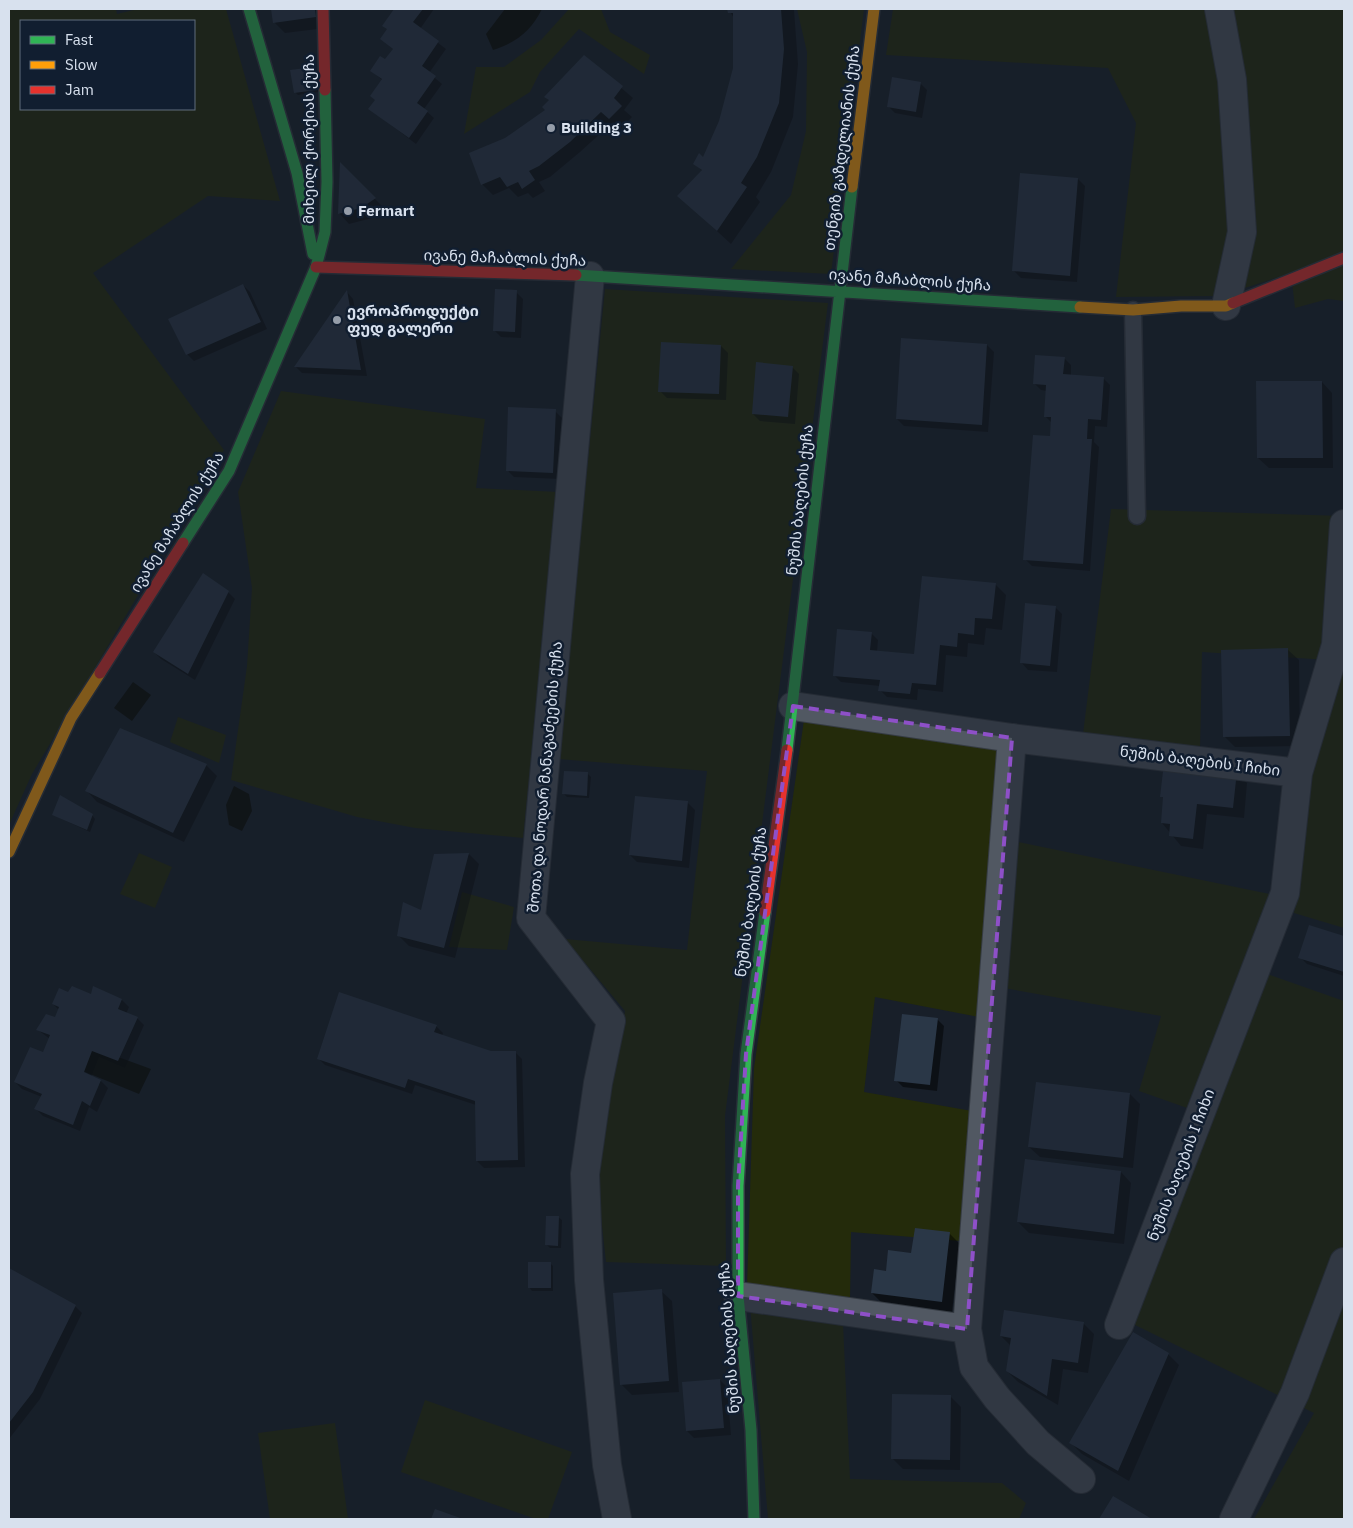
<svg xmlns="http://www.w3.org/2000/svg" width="1353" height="1528" font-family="'IBM Plex Sans','Noto Sans Georgian',sans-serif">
<rect width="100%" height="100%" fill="#181f29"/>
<path fill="#242b0b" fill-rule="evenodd" d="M 9,9 L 116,9 L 117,14 L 138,9 L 226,9 L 280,201 L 208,196 L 93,273 L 224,450 L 32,774 L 9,825 ZM 21,21 L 194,21 L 194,109 L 21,109 Z
M 569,9 L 601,9 L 610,32 L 650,55 L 644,74 L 579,29 L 540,72 L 530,92 L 464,134 L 476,67 L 504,67 L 541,40 Z
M 797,9 L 864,9 L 831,274 L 731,269 L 791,195 L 806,131 L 807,52 Z
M 893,9 L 1344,9 L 1344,301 L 1328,299 L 1295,308 L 1291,273 L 1220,296 L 1116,297 L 1136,123 L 1108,68 L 886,55 Z
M 605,289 L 828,303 L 725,1116 L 726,1266 L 606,1262 L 596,1171 L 625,1011 L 565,939 L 687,950 L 707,771 L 558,759 Z
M 281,391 L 485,419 L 476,488 L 559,492 L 523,838 L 415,828 L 357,817 L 231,780 L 247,666 L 252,588 L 238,492 Z
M 1111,509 L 1344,516 L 1344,661 L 1202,652 L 1200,751 L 1083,734 Z
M 1344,666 L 1344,928 L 1294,913 L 1312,774 Z
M 178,717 L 226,735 L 219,763 L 170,742 Z
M 804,720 L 998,744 L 979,1017 L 875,997 L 864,1092 L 972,1111 L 961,1241 L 851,1232 L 850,1300 L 747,1287 L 754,1068 Z
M 1014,841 L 1275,895 L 1190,1109 L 1139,1091 L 1161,1016 L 1004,988 Z
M 139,853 L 172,867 L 155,908 L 120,894 Z
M 462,892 L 514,907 L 507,950 L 449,947 Z
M 1264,973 L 1344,1001 L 1344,1519 L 1254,1519 L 1314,1413 L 1129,1322 Z
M 750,1305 L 843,1323 L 850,1479 L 1002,1483 L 1026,1503 L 1019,1519 L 768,1519 Z
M 425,1400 L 572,1452 L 548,1519 L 536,1519 L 401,1472 Z
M 335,1423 L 348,1519 L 270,1519 L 258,1433 Z"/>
<path fill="#080b04" d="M 505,9 L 542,9 C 531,31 517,42 493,50 L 486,34 Z
M 133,682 L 151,695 L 132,721 L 114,708 Z
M 234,786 L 249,794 L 252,811 L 242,831 L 229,825 L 226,805 Z
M 88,1046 L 151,1069 L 139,1094 L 78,1069 Z"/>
<path fill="#0007" d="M 272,9 L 323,9 L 326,28 L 285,33 L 274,22 Z
M 394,9 L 434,9 L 420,29 L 446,49 L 429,73 L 442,84 L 424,109 L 434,118 L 416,144 L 370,109 L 376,100 L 382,80 L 372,71 L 386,61 L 394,50 L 381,39 L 388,30 Z
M 728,9 L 799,9 L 794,10 L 798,64 L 793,117 L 771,172 L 756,197 L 760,202 L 731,244 L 679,196 L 702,171 L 695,163 L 704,159 L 721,121 L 734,69 L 734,18 Z
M 584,56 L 633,98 L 624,110 L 632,117 L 620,129 L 613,122 L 580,152 L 550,177 L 539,182 L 545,191 L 533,198 L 528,193 L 518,197 L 509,188 L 493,195 L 482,184 L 506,139 L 546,111 Z
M 313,68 L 319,92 L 298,95 L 295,92 Z
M 920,83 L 927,90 L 922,118 L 895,113 L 888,106 Z
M 341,165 L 386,210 L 372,218 L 349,224 L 339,213 Z
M 1078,179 L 1085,186 L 1077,282 L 1021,278 L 1014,271 Z
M 243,285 L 250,292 L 267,329 L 194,361 L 187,354 Z
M 347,292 L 353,299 L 367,376 L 302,373 L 296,367 Z
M 516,292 L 523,299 L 521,338 L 501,337 L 494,330 Z
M 987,345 L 994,352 L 988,432 L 904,426 L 897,419 Z
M 721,346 L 728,353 L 726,400 L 667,398 L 660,391 Z
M 1064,358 L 1071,365 L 1071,376 L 1103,378 L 1110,385 L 1107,427 L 1095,426 L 1094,442 L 1099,447 L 1090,571 L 1032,566 L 1025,559 L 1052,437 L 1052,423 L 1045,416 L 1047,391 L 1041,390 L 1034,383 Z
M 792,367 L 799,374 L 795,424 L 760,421 L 753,414 Z
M 1322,382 L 1332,393 L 1333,468 L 1269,468 L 1258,458 Z
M 555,411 L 562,418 L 560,479 L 514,477 L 507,470 Z
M 995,584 L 1006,595 L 1002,630 L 986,628 L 984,645 L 968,643 L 967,657 L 946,655 L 943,692 L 918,689 L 917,700 L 887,697 L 880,690 L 880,686 L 841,682 L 834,675 L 871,633 L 878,640 L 877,652 L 915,656 Z
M 228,592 L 235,599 L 195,680 L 161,659 L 154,652 Z
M 1055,607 L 1062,614 L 1057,672 L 1028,670 L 1021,662 Z
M 1288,650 L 1299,660 L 1300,746 L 1235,747 L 1224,736 Z
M 120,729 L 206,765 L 217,776 L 184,842 L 97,802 L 87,791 Z
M 1237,772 L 1247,783 L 1244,818 L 1207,814 L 1203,849 L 1181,846 L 1162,823 L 1164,799 L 1162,796 Z
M 588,774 L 591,777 L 589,798 L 567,797 L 564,794 Z
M 688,803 L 695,810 L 689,868 L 637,862 L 630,855 Z
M 53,815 L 92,815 L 95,819 L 90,832 Z
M 469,854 L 479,864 L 455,958 L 409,946 L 398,935 L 422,911 Z
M 1310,926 L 1344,937 L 1344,976 L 1307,964 L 1300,957 Z
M 69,993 L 122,1000 L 129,1007 L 126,1014 L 137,1018 L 144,1025 L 125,1068 L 99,1057 L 91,1077 L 101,1081 L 108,1088 L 97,1112 L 89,1107 L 80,1131 L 43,1116 L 36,1109 L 42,1097 L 22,1089 L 15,1082 L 43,1053 L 50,1039 L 38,1030 L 55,1019 L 59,1010 L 53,1004 Z
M 937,1019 L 944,1026 L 937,1091 L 903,1087 L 896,1080 Z
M 436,1026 L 443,1033 L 442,1036 L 491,1052 L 515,1052 L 522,1059 L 525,1167 L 484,1168 L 477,1161 L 476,1105 L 415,1085 L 412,1094 L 325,1065 L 318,1058 Z
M 1130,1094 L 1140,1104 L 1133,1168 L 1040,1157 L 1029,1147 Z
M 1121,1172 L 1131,1183 L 1124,1244 L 1029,1233 L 1018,1222 Z
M 558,1217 L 562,1220 L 561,1248 L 550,1248 L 547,1245 Z
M 950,1234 L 960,1244 L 952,1312 L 883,1304 L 872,1293 L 913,1254 Z
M 550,1263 L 553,1266 L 553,1291 L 532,1291 L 529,1287 Z
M 9,1270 L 75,1306 L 82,1313 L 40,1399 L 9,1439 Z
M 661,1291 L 672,1301 L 679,1392 L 632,1395 L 621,1384 Z
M 1083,1323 L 1094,1334 L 1088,1373 L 1063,1369 L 1058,1405 L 1018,1382 L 1007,1371 L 1011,1346 L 1001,1336 Z
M 1168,1354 L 1179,1365 L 1129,1481 L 1082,1454 L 1071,1443 Z
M 720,1380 L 727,1387 L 731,1435 L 694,1438 L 687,1431 Z
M 950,1396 L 961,1407 L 960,1470 L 903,1469 L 892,1458 Z"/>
<path fill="#2a3747" d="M 271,9 L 315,9 L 316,17 L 273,23 Z
M 394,9 L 423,9 L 413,22 L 439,41 L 422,66 L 436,76 L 417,103 L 428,111 L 409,138 L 368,109 L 375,100 L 370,96 L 382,79 L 370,71 L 380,56 L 385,59 L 393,49 L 380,39 L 387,29 L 382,26 Z
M 727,9 L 781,9 L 784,49 L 779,103 L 757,157 L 741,183 L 747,187 L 717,231 L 677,196 L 702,170 L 693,164 L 699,153 L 703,157 L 719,121 L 733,68 L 733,13 L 728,13 Z
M 584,55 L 623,86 L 614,98 L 622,106 L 609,119 L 601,112 L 570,142 L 539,166 L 529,171 L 535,180 L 522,189 L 518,182 L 507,187 L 500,177 L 481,185 L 469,153 L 505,138 L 545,110 L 542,107 L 549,100 L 544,97 Z
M 314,67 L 317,90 L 294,93 L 290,70 Z
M 892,77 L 921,82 L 916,112 L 887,107 Z
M 340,162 L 376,198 L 361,208 L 338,214 Z
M 1020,173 L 1078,178 L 1070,276 L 1012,271 Z
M 243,284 L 261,322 L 186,355 L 168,319 Z
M 495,289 L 517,290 L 515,332 L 493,331 Z
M 347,290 L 361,370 L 294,367 Z
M 901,338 L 987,344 L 982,425 L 896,419 Z
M 661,342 L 721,345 L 719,394 L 658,392 Z
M 1035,355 L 1065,357 L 1063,374 L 1104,377 L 1101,420 L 1088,419 L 1087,439 L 1092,439 L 1083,564 L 1023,560 L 1033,435 L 1050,436 L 1051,417 L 1044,417 L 1046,385 L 1033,384 Z
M 756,362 L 793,366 L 788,417 L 752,414 Z
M 1256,381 L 1322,381 L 1323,458 L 1257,458 Z
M 508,407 L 556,409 L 553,473 L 506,471 Z
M 203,573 L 229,591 L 188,674 L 153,652 Z
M 922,576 L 996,583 L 992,619 L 975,618 L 974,635 L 958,633 L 957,647 L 940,645 L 936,685 L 912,683 L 910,694 L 878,691 L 880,680 L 833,676 L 837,629 L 872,632 L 870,650 L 914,654 Z
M 1025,603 L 1056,606 L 1050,666 L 1020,663 Z
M 1288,648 L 1290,736 L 1223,737 L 1221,650 Z
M 120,728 L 207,764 L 173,833 L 85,791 Z
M 1164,763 L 1237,771 L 1233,808 L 1197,804 L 1193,839 L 1169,836 L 1170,824 L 1161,823 L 1163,797 L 1160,797 Z
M 564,771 L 588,772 L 587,796 L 562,794 Z
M 60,795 L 93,814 L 87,830 L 52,815 Z
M 635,796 L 688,801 L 682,861 L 629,855 Z
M 469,853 L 444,948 L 397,936 L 403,902 L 421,910 L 434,854 Z
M 1309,925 L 1344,936 L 1344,972 L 1298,958 Z
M 72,986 L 91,994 L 93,986 L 122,999 L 118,1009 L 138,1017 L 118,1061 L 92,1051 L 84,1072 L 101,1080 L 90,1106 L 82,1101 L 73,1125 L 34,1109 L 42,1094 L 14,1082 L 30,1047 L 43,1052 L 50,1035 L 36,1030 L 46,1014 L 55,1017 L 59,1007 L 52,1004 L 59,988 L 68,992 Z
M 339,992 L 437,1025 L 434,1032 L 491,1051 L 516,1051 L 518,1160 L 476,1161 L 475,1101 L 408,1079 L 405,1088 L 317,1059 Z
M 902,1014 L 938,1018 L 930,1085 L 894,1081 Z
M 1036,1082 L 1130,1093 L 1123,1158 L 1028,1147 Z
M 1025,1159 L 1121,1171 L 1114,1234 L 1017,1222 Z
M 546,1216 L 559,1216 L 558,1246 L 545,1245 Z
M 915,1228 L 950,1232 L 942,1302 L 871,1293 L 874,1269 L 886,1271 L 888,1250 L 911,1253 Z
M 528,1262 L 551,1262 L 551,1288 L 528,1288 Z
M 9,1268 L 76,1305 L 33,1392 L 9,1423 Z
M 662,1289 L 669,1381 L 620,1385 L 613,1293 Z
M 1004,1310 L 1084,1322 L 1078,1363 L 1052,1359 L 1047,1396 L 1006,1371 L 1011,1338 L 1000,1336 Z
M 1133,1332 L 1169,1353 L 1118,1471 L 1069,1443 Z
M 720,1379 L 724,1428 L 686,1431 L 682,1382 Z
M 892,1394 L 951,1395 L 950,1460 L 891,1459 Z
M 1113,1496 L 1152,1519 L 1099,1519 Z
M 435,1509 L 463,1519 L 431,1519 Z"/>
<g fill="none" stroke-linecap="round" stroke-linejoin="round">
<g stroke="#353b43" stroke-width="19">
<path id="lane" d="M 1133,310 L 1137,516"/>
</g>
<g stroke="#353b43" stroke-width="30">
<path id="street" d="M 1219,9 L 1232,80 L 1242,232 L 1226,306
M 590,276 L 531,918 L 611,1021 L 598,1083 L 585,1174 L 589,1280 L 607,1465 L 617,1519
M 793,706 L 1012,738 L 1298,773 L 1285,893 L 1119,1325
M 1012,738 L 967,1329 L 974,1367 L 997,1398 L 1038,1443 L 1081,1479
M 1298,773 L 1336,645 L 1344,524
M 738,1296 L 967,1329
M 1234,1519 L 1295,1393 L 1344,1262"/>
</g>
<g stroke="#353b43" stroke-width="14">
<path id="fast" d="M 249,9 L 297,173 L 313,254
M 576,275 L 1080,307
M 183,543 L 229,471 L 316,267 L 325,232 L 327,182 L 325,90
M 787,750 L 852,187
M 754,1519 L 751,1430 L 738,1296 L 738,1186 L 746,1054 L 765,912"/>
</g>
<g stroke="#353b43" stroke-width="14">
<path id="slow" d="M 852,187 L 874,9
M 1080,307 L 1133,310 L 1181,306 L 1226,306 L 1233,303
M 9,852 L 71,718 L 100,673"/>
</g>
<g stroke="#353b43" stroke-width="14">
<path id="jam" d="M 323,9 L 325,90
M 316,267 L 576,275
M 1233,303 L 1344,258
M 100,673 L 183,543
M 765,912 L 787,750"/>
</g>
<use href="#lane" stroke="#515862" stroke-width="16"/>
<use href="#street" stroke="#515862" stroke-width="28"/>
<use href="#fast" stroke="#30b455" stroke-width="11"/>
<use href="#slow" stroke="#ff9f0a" stroke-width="11"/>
<use href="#jam" stroke="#e5322d" stroke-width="11"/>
</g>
<path d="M0 0H1353V1528H0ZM 793,706 L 1012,738 L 967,1329 L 738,1296 L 738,1186 L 746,1054 Z" fill="#181f29" fill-opacity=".55" fill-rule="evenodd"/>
<path fill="none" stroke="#8e50c8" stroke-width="4" stroke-dasharray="10 6" stroke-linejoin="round" d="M 793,706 L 1012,738 L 967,1329 L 738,1296 L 738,1186 L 746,1054 Z"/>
<g fill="#959da9" stroke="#111e30" stroke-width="2">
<circle cx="551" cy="128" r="5"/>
<circle cx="348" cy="211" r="5"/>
<circle cx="337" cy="320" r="5"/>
</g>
<g text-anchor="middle" stroke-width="5" stroke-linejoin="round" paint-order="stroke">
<g font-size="15" font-weight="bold" fill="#d8e1ee" stroke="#111e30" text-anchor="start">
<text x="561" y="133">Building 3</text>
<text x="358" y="216">Fermart</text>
<text x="347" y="316">ევროპროდუქტი<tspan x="347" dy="17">ფუდ გალერი</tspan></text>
</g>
<g font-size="15" fill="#d8e1ee" stroke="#111e30">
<text transform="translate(309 139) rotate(-90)" y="5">მიხეილ ქორქიას ქუჩა</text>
<text transform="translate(842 148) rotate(-83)" y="5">თენგიზ გაზდელიანის ქუჩა</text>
<text transform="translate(505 258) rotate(2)" y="5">ივანე მაჩაბლის ქუჩა</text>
<text transform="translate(910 280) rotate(4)" y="5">ივანე მაჩაბლის ქუჩა</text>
<text transform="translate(800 500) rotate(-84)" y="5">ნუშის ბაღების ქუჩა</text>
<text transform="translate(177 522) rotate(-58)" y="5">ივანე მაჩაბლის ქუჩა</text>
<text transform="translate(1200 761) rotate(7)" y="5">ნუშის ბაღების I ჩიხი</text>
<text transform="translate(545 777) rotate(-85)" y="5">შოთა და ნოდარ მანაგაძეების ქუჩა</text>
<text transform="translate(751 902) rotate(-82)" y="5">ნუშის ბაღების ქუჩა</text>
<text transform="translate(1181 1165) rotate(-69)" y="5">ნუშის ბაღების I ჩიხი</text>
<text transform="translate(729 1338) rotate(-94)" y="5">ნუშის ბაღების ქუჩა</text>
</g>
</g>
<rect width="1353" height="1528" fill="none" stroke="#d8e1ee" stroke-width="20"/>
<rect x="20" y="20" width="175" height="90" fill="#111e30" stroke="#616c7c"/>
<rect x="30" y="36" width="25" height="8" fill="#30b455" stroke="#616c7c"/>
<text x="65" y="45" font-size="15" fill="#d8e1ee">Fast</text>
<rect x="30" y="61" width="25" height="8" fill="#ff9f0a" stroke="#616c7c"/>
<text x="65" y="70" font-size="15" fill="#d8e1ee">Slow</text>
<rect x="30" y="86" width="25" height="8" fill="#e5322d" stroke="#616c7c"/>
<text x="65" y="95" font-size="15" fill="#d8e1ee">Jam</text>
</svg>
